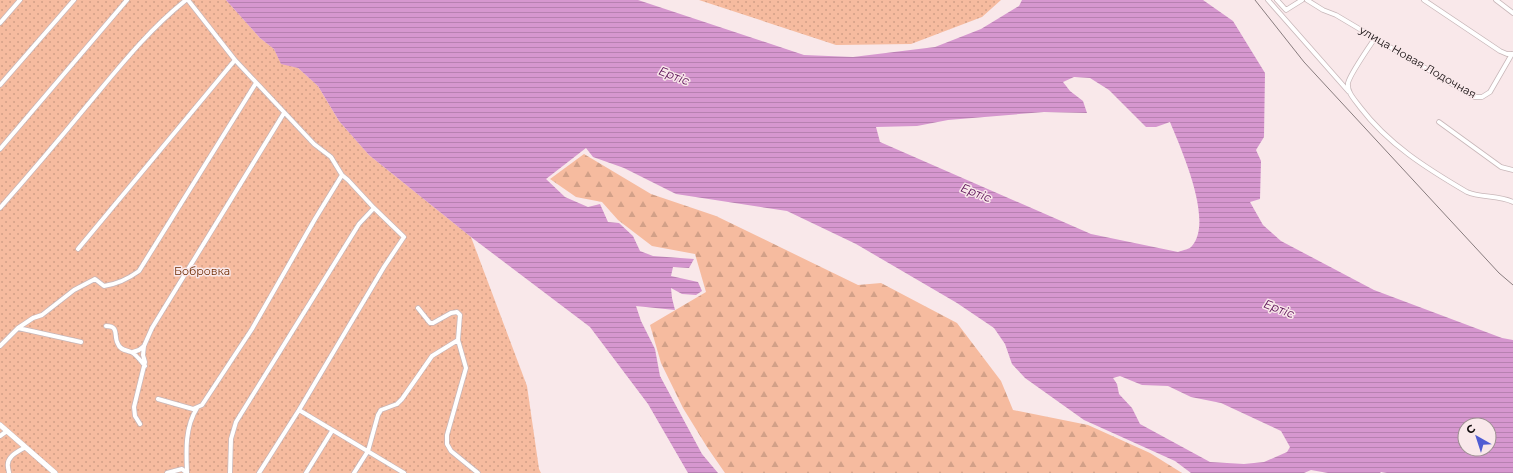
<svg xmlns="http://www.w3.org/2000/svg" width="1513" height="473" font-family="Montserrat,sans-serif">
<defs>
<pattern id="green-dots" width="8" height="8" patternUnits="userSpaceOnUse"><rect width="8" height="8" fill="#f6bb9f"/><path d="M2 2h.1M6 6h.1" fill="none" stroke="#d2a088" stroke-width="1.8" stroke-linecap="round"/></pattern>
<pattern id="forest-firs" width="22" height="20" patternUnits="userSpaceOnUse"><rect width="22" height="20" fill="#f6bb9f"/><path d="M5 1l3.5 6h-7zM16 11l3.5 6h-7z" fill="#d2a088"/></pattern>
<pattern id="water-rules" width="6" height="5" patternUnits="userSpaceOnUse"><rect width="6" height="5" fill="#d697cf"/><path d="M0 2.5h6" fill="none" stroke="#b781b1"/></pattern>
</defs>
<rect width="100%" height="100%" fill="#f9e8ea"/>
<path fill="url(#green-dots)" d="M 0,0 L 226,0 L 260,38 L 274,49 L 281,63 L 298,68 L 318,86 L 339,121 L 369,155 L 471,237 L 527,386 L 539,469 L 541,473 L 0,473 Z
M 699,0 L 1001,0 L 982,17 L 911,44 L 836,45 Z"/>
<path fill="url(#forest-firs)" d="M 584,154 L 651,194 L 716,216 L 858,285 L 881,283 L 957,323 L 1001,381 L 1013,410 L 1088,425 L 1150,453 L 1182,473 L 725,473 L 707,447 L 683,408 L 661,363 L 650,325 L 706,292 L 695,254 L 652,246 L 618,220 L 602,202 L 576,197 L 550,179 Z"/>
<path fill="url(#water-rules)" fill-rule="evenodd" d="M 226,0 L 638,0 L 804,55 L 853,57 L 935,47 L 981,29 L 1019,6 L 1022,0 L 1203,0 L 1233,21 L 1265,73 L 1264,137 L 1256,150 L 1261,161 L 1260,199 L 1250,202 L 1263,225 L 1281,241 L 1374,290 L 1502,338 L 1513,340 L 1513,473 L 1387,473 L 1381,472 L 1380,473 L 1328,473 L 1311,470 L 1304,473 L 1191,473 L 1175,461 L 1084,420 L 1025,378 L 1012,364 L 1005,344 L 994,328 L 957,303 L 856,244 L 787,211 L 676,194 L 624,168 L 593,157 L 586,148 L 546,179 L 565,197 L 588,207 L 600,204 L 608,222 L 619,223 L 633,236 L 640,251 L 653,256 L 694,259 L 689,268 L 673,267 L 671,276 L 698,282 L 702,291 L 696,295 L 682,294 L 671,288 L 672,298 L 675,310 L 636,306 L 641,321 L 655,349 L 660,376 L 702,454 L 718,473 L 688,473 L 648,404 L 590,327 L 471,237 L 369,155 L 339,121 L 318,86 L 298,68 L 281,64 L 274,49 L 260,38 ZM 1074,77 L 1090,78 L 1109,90 L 1146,127 L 1156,127 L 1170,122 C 1181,149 1214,221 1192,246 C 1190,249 1183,250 1178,252 L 1091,234 L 880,142 L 876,127 L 917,126 L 948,120 L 1044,112 L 1087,113 L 1083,101 L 1070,91 L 1063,82 ZM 1120,376 L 1142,385 L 1168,386 L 1191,397 L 1221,403 L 1281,431 L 1290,447 L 1287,452 L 1264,462 L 1244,464 L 1210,462 L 1140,424 L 1132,408 L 1119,394 L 1117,384 L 1113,378 ZM 1465,425 L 1489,425 L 1489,449 L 1465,449 Z"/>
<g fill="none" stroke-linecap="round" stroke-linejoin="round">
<g stroke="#c8b7b9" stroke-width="5.5">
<path id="minor" d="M 1268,0 L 1349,92
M 1277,0 L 1286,10 L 1302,0
M 1307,0 L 1323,10 L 1336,15 L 1474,97 L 1482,97 L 1490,92 L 1512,54
M 1424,0 L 1500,51 L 1507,54 L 1513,54
M 1496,0 L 1513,13
M 0,23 L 20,0
M 1375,38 C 1369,47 1350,74 1348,83 C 1347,92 1354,99 1360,107 C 1388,144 1426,168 1467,192 C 1481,198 1499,195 1513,202
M 235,60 L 314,144 L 331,157 L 342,175 L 348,180 L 374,208 L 404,237 L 384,267 L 299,410 L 259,473
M 0,85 L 74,0
M 1439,122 L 1501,167 L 1513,170
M 0,149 L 127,0
M 0,208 C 29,175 57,142 85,108 C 117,70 147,31 186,0
M 78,249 L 235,60 L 188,0
M 418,308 L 430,323 L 433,323 L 451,313 L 457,312 L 460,315 L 458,340 L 466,368 L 447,435 L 447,444 L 451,451 L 478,473
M 106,326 C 120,326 113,336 118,344 C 120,350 126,350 131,352 C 136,354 141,361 145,366
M 18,328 L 81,342
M 0,346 L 18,328 L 33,318 L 42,315 L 74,290 L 95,279 L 104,286 C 118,284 128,279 139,271 L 256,83
M 133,352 L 139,350 L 144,346
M 158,399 L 193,409 L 202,405 L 252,329 L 315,219 L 342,175
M 299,410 L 404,473
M 140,424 L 135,416 L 134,407 L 145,362 L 143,355 L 144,346 L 152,328 L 284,113
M 0,436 L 7,431
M 187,472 C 186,450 185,427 197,408
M 9,473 C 9,471 8,469 8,467 C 6,457 17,452 24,448
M 167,473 L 182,469 L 187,473
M 230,473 L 231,439 L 236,422 L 359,224 L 374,208
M 306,473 L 332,431
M 354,473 L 368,451 L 378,415 L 381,410 L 397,404 L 402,399 L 432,356 L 458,340"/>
</g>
<g stroke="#c8b7b9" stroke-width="6">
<path id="tertiary" d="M 0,425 L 55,473"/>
</g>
<use href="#minor" stroke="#fff" stroke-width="4"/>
<use href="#tertiary" stroke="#fff" stroke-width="5"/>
<path stroke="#887c7e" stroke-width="1" d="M 1255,0 L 1304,62 L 1499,273 L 1513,285"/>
</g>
<g text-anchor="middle" stroke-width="3" stroke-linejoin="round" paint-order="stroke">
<g font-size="11" fill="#130d0e" stroke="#f9e8ea">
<text transform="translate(1418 62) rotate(30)" y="4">улица Новая Лодочная</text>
</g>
<g font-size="11" fill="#6f2b00" stroke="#f9e8ea">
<text x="202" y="275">Бобровка</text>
</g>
<g font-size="12" font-style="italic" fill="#590d55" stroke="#f9e8ea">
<text transform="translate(674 76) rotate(21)" y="4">Ертіс</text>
<text transform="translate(976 193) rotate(21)" y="4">Ертіс</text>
<text transform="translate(1279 309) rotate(21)" y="4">Ертіс</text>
</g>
</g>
<g transform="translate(1477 437) rotate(321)"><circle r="19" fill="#f9e8ea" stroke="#9d9092"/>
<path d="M0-3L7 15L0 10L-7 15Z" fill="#505dd3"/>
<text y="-6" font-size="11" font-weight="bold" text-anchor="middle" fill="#130d0e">С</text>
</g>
</svg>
